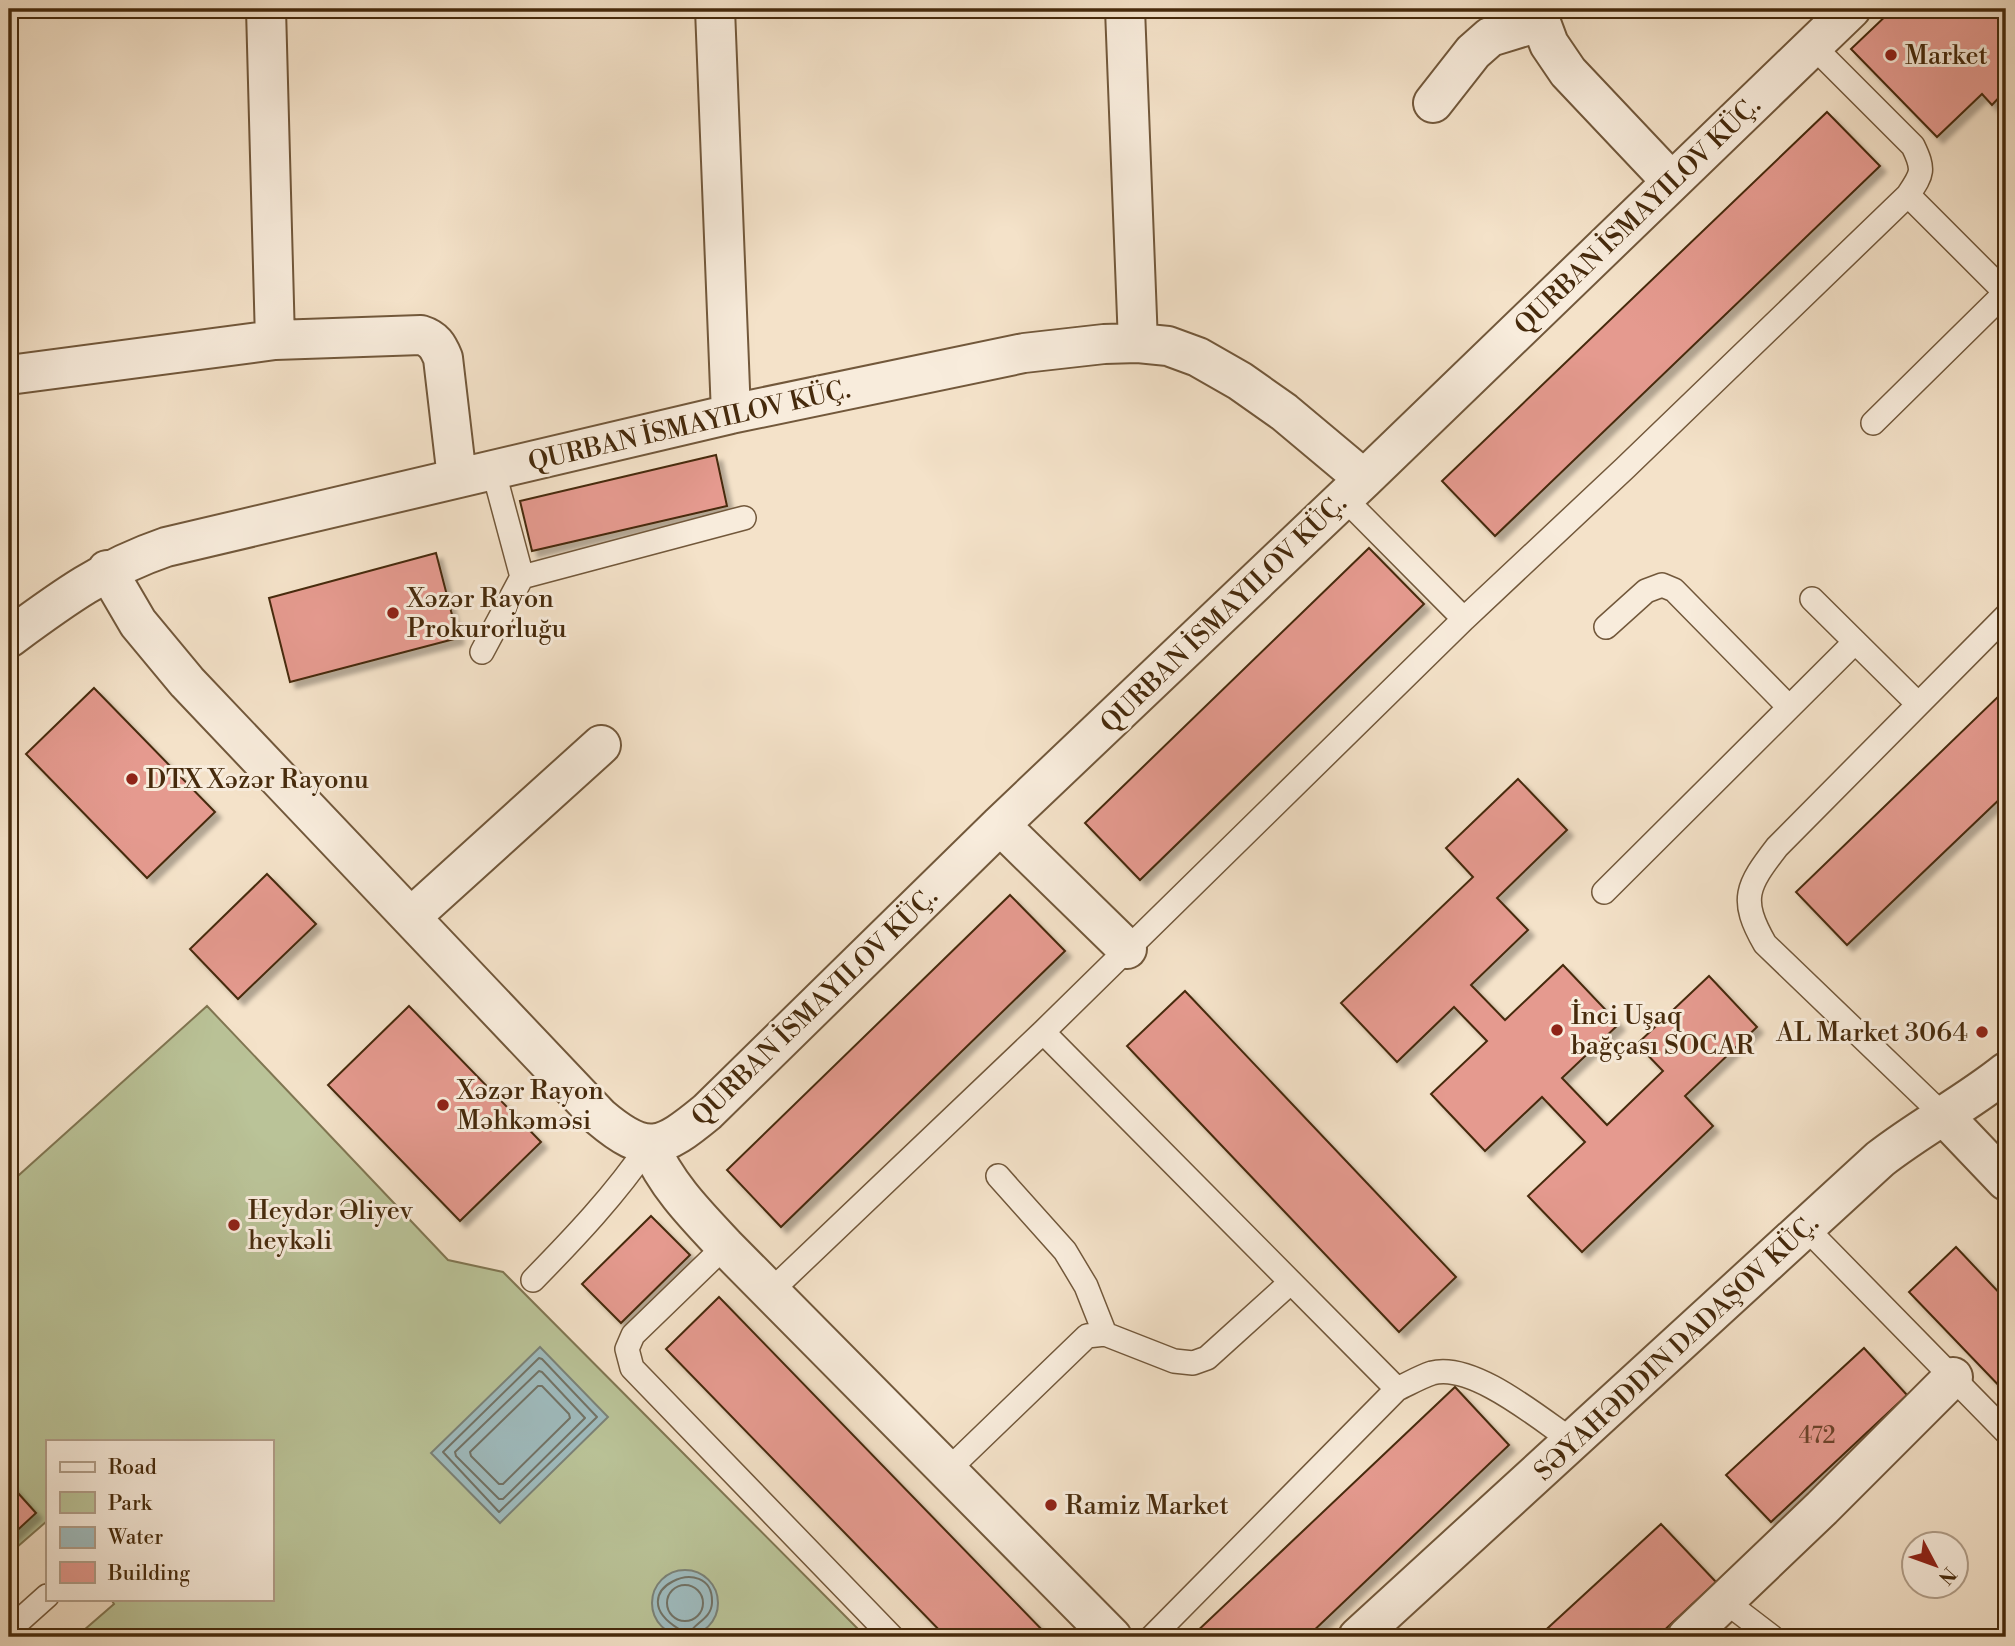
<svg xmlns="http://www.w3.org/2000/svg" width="2015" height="1646" font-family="'Libre Bodoni',serif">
<defs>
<filter id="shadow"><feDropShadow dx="6" dy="6" stdDeviation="2" flood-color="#0004"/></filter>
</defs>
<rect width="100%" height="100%" fill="#f4e2c9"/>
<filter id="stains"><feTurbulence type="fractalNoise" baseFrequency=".00286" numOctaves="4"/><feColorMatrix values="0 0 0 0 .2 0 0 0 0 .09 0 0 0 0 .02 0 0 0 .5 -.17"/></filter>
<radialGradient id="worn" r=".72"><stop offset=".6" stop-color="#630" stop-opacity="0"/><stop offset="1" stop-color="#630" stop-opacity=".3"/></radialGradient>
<path fill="#bac398" stroke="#807652" stroke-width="2" d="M 207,1006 L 448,1260 L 503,1272 L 866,1637 L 76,1637 L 114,1604 L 111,1599 L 271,1599 L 271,1441 L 47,1441 L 47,1521 L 9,1554 L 9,1184 Z"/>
<path fill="#9fbcbf" stroke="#7b8277" stroke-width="2" d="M 540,1347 L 608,1417 L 500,1523 L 431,1453 Z
M652 1603a33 33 0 1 1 66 0a33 33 0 1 1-66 0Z"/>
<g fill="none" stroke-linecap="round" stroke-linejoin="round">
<path stroke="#727366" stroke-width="2" d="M 539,1358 L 542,1359 L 597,1417 L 499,1512 L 443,1452 Z
M 539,1371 L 542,1372 L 585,1418 L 503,1499 L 499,1499 L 456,1456 L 455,1452 Z
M 538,1386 L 542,1386 L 569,1414 L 570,1418 L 503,1484 L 499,1484 L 471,1456 L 470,1452 Z
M667 1603a18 18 0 1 1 36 0a18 18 0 1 1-36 0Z
M 682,1637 L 679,1629 C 616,1591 714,1549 712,1603 C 711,1621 691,1623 689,1637"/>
</g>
<path fill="#e59a8f" stroke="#462a0c" stroke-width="2" filter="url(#shadow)" d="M 1893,9 L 2006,9 L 2006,90 L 1992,105 L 1982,94 L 1937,137 L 1851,49 Z
M 1827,112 L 1880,166 L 1495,536 L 1442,481 Z
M 716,455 L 727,506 L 532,551 L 520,501 Z
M 1369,548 L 1424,604 L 1140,880 L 1085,823 Z
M 436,553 L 458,638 L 290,682 L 269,598 Z
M 94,688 L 215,812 L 147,878 L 26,754 Z
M 2006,689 L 2006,793 L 1847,945 L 1796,892 Z
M 1518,779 L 1567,830 L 1497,898 L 1528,930 L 1471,985 L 1505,1020 L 1563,965 L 1619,1024 L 1562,1078 L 1607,1125 L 1663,1071 L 1637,1044 L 1709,976 L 1757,1027 L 1685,1096 L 1713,1126 L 1582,1252 L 1528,1196 L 1585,1142 L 1542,1097 L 1485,1151 L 1431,1094 L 1487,1041 L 1454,1007 L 1397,1062 L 1341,1003 L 1473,877 L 1446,848 Z
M 267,874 L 316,924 L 238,999 L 190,949 Z
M 1010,895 L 1065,951 L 781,1227 L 727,1170 Z
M 1185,991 L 1456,1277 L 1399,1332 L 1127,1046 Z
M 409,1006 L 541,1142 L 460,1221 L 328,1085 Z
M 651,1216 L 690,1255 L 621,1323 L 582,1284 Z
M 1956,1247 L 2006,1300 L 2006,1393 L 1909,1292 Z
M 719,1297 L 1049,1637 L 946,1637 L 666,1349 Z
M 1864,1348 L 1907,1395 L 1771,1522 L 1726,1475 Z
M 1455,1387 L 1509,1445 L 1307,1637 L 1191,1637 Z
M 9,1483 L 36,1513 L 9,1538 Z
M 1661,1524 L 1716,1582 L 1657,1637 L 1538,1637 Z"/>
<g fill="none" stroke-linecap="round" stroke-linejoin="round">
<g stroke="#72583b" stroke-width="26">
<path id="service" d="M 1813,46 L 1913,146 C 1925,171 1922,174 1908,195 L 2006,293
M 1873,423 L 2005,293
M 493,469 L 522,577 L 744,518
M 1344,498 L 1464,619
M 1812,599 L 1918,704
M 1606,627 L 1646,591 L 1662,585 L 1674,590 L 1789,707
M 482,652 L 522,577
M 1604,892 L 1854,643
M 1043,1032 L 1397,1389 C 1408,1384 1420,1377 1432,1373 C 1473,1362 1540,1419 1574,1442
M 1944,1116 L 1765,944 C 1739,899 1747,886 1777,847 L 2006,616
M 998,1176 L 1065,1251 L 1086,1286 L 1105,1334
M 1805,1227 L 2006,1432
M 725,1246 L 633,1335 L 627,1349 L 632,1368 L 892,1637
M 533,1280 C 575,1237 615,1195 649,1145
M 771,1291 L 1043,1032 L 1464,619 L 1625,468 L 1908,195
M 947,1471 L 1087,1336 L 1105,1334 L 1174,1361 L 1193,1363 L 1207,1358 L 1291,1282
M 1725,1601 L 1772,1637
M 9,1630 L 47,1596
M 1152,1637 L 1397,1389"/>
</g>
<g stroke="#72583b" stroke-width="42">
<path id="minor" d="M 266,9 L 275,340
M 715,9 L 731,414
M 1125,9 L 1138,343
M 1536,9 L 1549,44 L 1568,72 L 1671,181
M 1433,103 L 1473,52 L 1490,37 L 1539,22
M 9,375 L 275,340 L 421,335 C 434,339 438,346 443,358 L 457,478
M 107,570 L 138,623 L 187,682 L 600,1117 C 647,1157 662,1149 707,1112 L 1000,825 L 1364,479 L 1851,9
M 9,638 C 62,599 102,569 166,547 L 731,414 L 1024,353 L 1104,344 L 1138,343 L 1168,346 L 1198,357 L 1240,381 L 1284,412 L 1364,479
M 1000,825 L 1127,949
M 411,917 L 601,745
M 1944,1116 L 2006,1181
M 649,1145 C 667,1186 695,1214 725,1246 L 1112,1637
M 1358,1637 L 1880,1159 C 1921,1127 1966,1104 2006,1072
M 1687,1637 L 1822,1508 L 1953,1377"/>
</g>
<use href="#service" stroke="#f8ecdc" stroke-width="23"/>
<use href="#minor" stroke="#f8ecdc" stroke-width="38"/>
</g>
<g fill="#8f2418" stroke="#f8ecdc" stroke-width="2.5">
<circle cx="1891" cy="55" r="7"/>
<circle cx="393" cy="613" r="7"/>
<circle cx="132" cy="779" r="7"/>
<circle cx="1557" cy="1030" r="7"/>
<circle cx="1982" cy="1032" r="7"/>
<circle cx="443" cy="1105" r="7"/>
<circle cx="234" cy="1225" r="7"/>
<circle cx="1051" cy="1505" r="7"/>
</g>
<g text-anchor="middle" stroke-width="6" stroke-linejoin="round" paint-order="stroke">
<g font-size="23" fill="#6e462d">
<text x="1817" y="1443">472</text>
</g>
<g font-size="26" fill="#462a0c" stroke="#f8ecdc" text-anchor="start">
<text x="1905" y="64">Market</text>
<text x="407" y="607">Xəzər Rayon<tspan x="407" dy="30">Prokurorluğu</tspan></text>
<text x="146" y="788">DTX Xəzər Rayonu</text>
<text x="1571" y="1024">İnci Uşaq<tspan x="1571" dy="30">bağçası SOCAR</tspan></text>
<text x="1968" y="1041" text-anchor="end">AL Market 3064</text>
<text x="457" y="1099">Xəzər Rayon<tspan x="457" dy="30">Məhkəməsi</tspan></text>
<text x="248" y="1219">Heydər Əliyev<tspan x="248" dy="30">heykəli</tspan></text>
<text x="1065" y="1514">Ramiz Market</text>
</g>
<g font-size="26" fill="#462a0c" stroke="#f8ecdc">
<text transform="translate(1637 215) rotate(-44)" y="9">QURBAN İSMAYILOV KÜÇ.</text>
<text transform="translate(689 425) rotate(-13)" y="9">QURBAN İSMAYILOV KÜÇ.</text>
<text transform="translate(1223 613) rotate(-44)" y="9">QURBAN İSMAYILOV KÜÇ.</text>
<text transform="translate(814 1006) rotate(-44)" y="9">QURBAN İSMAYILOV KÜÇ.</text>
<text transform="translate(1676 1347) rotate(-43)" y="9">SƏYAHƏDDIN DADAŞOV KÜÇ.</text>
</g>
</g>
<rect width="2015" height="1646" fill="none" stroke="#f4e2c9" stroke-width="35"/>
<rect x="10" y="10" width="1994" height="1625" fill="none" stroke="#462a0c" stroke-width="3.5"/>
<rect x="18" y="18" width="1980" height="1611" fill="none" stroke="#462a0c" stroke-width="2"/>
<rect x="46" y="1440" width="228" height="161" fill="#f8ecdc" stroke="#b19e89" stroke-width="2"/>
<rect x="60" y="1462" width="35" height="10" fill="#f8ecdc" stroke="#b19e89" stroke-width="2"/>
<text x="108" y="1474" font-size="21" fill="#462a0c">Road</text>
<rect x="60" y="1492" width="35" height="21" fill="#bac398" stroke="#b19e89" stroke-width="2"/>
<text x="108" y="1510" font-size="21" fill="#462a0c">Park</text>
<rect x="60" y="1527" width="35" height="21" fill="#9fbcbf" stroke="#b19e89" stroke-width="2"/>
<text x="108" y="1544" font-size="21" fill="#462a0c">Water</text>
<rect x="60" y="1562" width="35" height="21" fill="#e59a8f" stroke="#b19e89" stroke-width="2"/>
<text x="108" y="1580" font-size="21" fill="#462a0c">Building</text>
<g transform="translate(1935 1565) rotate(131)"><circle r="33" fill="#f8ecdc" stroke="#b19e89" stroke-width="2"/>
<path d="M0-5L12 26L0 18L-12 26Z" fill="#8f2418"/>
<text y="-10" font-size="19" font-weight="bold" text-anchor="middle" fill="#462a0c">N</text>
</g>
<rect width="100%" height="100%" filter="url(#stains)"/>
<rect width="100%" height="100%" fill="url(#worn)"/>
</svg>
